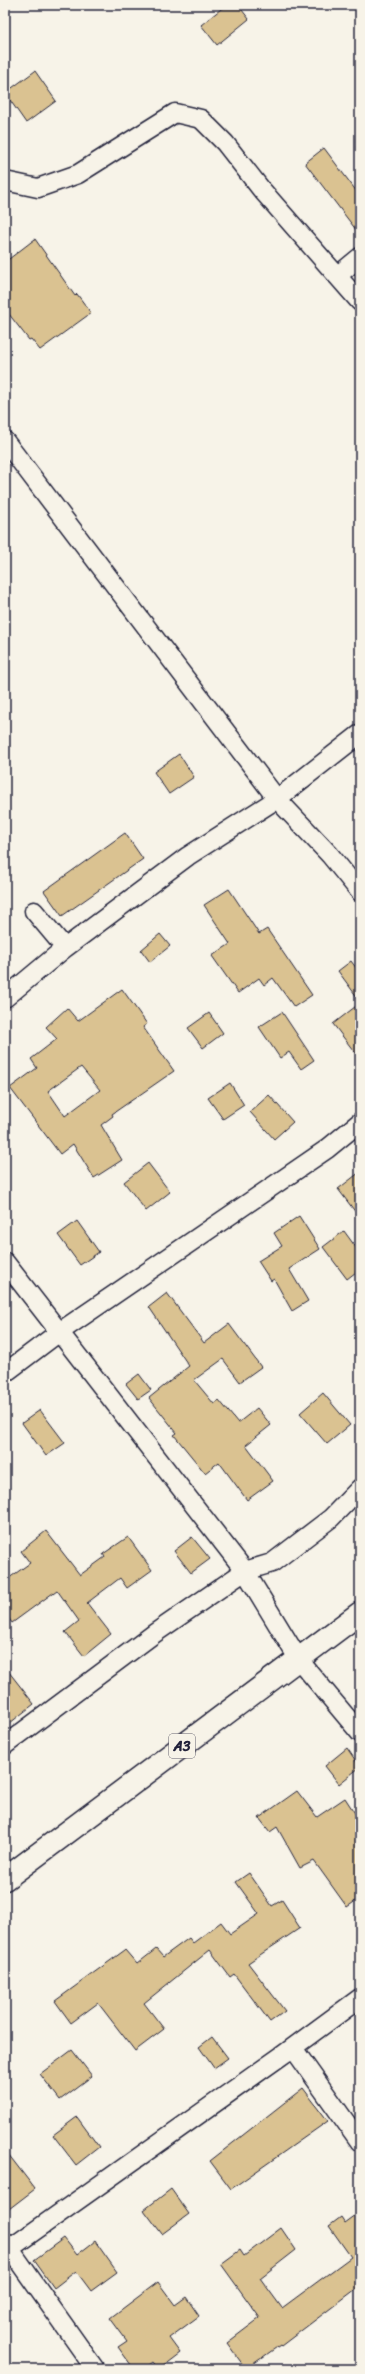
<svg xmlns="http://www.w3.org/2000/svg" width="365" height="2374" font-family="Sriracha,sans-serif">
<rect width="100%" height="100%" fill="#f7f3e8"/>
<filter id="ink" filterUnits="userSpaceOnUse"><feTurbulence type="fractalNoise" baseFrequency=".025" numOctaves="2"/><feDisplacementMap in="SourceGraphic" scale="8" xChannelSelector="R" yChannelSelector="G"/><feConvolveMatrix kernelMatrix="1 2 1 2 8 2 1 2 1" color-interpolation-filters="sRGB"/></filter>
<g filter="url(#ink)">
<path fill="#dac291" stroke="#22223b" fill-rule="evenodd" d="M 226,5 L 238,5 L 249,19 L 217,45 L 201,25 Z
M 35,71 L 56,101 L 26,123 L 5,93 Z
M 324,148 L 360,196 L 360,235 L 305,163 Z
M 35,239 L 75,296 L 77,294 L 91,313 L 40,350 L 31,339 L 29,340 L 5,309 L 5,262 Z
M 179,754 L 194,777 L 169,794 L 154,772 Z
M 125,833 L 143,859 L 62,916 L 44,891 Z
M 229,889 L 259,934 L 267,929 L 312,995 L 294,1007 L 273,978 L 264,985 L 259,978 L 238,993 L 212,956 L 230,944 L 204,905 Z
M 160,934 L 170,946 L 150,962 L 141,950 Z
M 351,961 L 360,973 L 360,1001 L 338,971 Z
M 122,989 L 147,1024 L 143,1027 L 174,1071 L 112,1114 L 113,1116 L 101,1125 L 122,1160 L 94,1178 L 73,1144 L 60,1154 L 10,1088 L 37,1068 L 31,1059 L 57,1039 L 46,1027 L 67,1008 L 78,1021 ZM 81,1067 L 100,1090 L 65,1116 L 48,1091 Z
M 360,1003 L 360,1059 L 333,1024 Z
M 282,1012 L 314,1060 L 301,1069 L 289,1052 L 280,1058 L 259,1027 Z
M 209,1013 L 223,1033 L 203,1048 L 188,1028 Z
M 230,1083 L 244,1105 L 223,1119 L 208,1098 Z
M 269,1095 L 293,1122 L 274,1139 L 250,1112 Z
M 148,1163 L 170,1192 L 146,1211 L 124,1182 Z
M 360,1172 L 360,1218 L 338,1189 Z
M 299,1216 L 320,1249 L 289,1269 L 308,1301 L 292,1311 L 274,1279 L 271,1281 L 258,1261 L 282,1246 L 274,1233 Z
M 77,1221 L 99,1252 L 80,1265 L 58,1235 Z
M 344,1231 L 360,1253 L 360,1269 L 347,1279 L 323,1247 Z
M 167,1293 L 204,1343 L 229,1324 L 261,1367 L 240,1382 L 223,1359 L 194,1380 L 214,1404 L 219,1400 L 238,1423 L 257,1408 L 271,1425 L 246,1445 L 273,1481 L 247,1500 L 219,1462 L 205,1473 L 174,1435 L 177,1433 L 149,1398 L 189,1366 L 149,1307 Z
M 139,1374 L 151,1390 L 138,1399 L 126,1384 Z
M 323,1393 L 350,1425 L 327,1444 L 300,1413 Z
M 40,1410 L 65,1443 L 46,1456 L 22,1423 Z
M 46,1531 L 80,1575 L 105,1557 L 103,1554 L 128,1537 L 152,1570 L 127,1588 L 120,1578 L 87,1603 L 111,1634 L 84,1656 L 65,1632 L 79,1621 L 57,1590 L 12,1623 L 5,1613 L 5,1581 L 30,1563 L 21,1551 Z
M 192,1537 L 210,1559 L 191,1573 L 174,1551 Z
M 5,1667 L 34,1704 L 5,1727 Z
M 347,1748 L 360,1767 L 339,1784 L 325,1766 Z
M 297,1791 L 317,1817 L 345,1798 L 360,1821 L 360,1898 L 347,1907 L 314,1861 L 300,1868 L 277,1827 L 270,1832 L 259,1818 Z
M 249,1873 L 272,1906 L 282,1900 L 300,1928 L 248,1963 L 285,2011 L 270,2022 L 234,1974 L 230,1977 L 210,1950 L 144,2003 L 164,2029 L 135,2051 L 98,2003 L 71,2023 L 55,2001 L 125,1950 L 137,1964 L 156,1949 L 163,1957 L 189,1938 L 193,1943 L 221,1922 L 230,1934 L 259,1914 L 236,1882 Z
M 212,2037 L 228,2058 L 214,2068 L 199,2047 Z
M 72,2050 L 92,2076 L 60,2100 L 40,2074 Z
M 303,2088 L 328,2121 L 231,2189 L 210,2161 Z
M 77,2117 L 99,2147 L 76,2165 L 53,2135 Z
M 5,2150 L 35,2189 L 5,2212 Z
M 171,2189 L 189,2214 L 162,2234 L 144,2210 Z
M 360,2212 L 360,2286 L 281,2346 L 280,2345 L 246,2369 L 227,2343 L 260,2318 L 221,2264 L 240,2250 L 244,2256 L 281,2228 L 296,2250 L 260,2278 L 282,2308 L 351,2257 L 329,2226 L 341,2217 L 345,2223 Z
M 64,2238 L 77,2255 L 95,2241 L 117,2272 L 91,2291 L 76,2271 L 54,2288 L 34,2260 Z
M 158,2282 L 175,2305 L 186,2297 L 199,2316 L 169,2338 L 180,2353 L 159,2369 L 153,2362 L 144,2369 L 134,2369 L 118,2347 L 127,2341 L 110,2318 Z"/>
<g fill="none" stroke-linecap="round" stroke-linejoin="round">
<g stroke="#22223b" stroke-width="21">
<path id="minor" d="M 5,181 L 38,188 L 78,174 L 175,113 L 201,119 L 225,143 L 261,189 L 360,302
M 337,276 L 360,257
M 5,441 L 277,799 L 330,855 L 360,892
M 34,911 L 65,948
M 5,998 L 65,948 L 188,856 L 277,799 L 360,734
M 5,1262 L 245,1571 L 299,1660 L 360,1733
M 5,1373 L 58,1333 L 327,1149 L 360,1122
M 5,1745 L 155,1633 L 245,1571 L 272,1563 L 331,1518 L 360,1488
M 293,2048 L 360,2142
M 5,2242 L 95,2369
M 5,2252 L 284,2054 L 360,1998"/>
</g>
<g stroke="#22223b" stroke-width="25">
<path id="highway" d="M 5,1879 L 360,1613"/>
</g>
<use href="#minor" stroke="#f7f3e8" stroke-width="18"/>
<use href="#highway" stroke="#f7f3e8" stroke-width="22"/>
</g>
</g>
<g text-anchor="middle" stroke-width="4" stroke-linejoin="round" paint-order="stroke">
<rect fill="#f7f3e8" stroke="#62616f" stroke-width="1" x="169" y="1734" width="26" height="24" rx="3"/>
<g font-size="14" font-weight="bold" fill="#22223b">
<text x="182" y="1751">A3</text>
</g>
</g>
<rect width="365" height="2374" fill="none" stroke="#f7f3e8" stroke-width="20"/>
<rect x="10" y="10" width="345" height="2354" fill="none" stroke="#22223b" stroke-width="1.5" filter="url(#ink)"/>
</svg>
